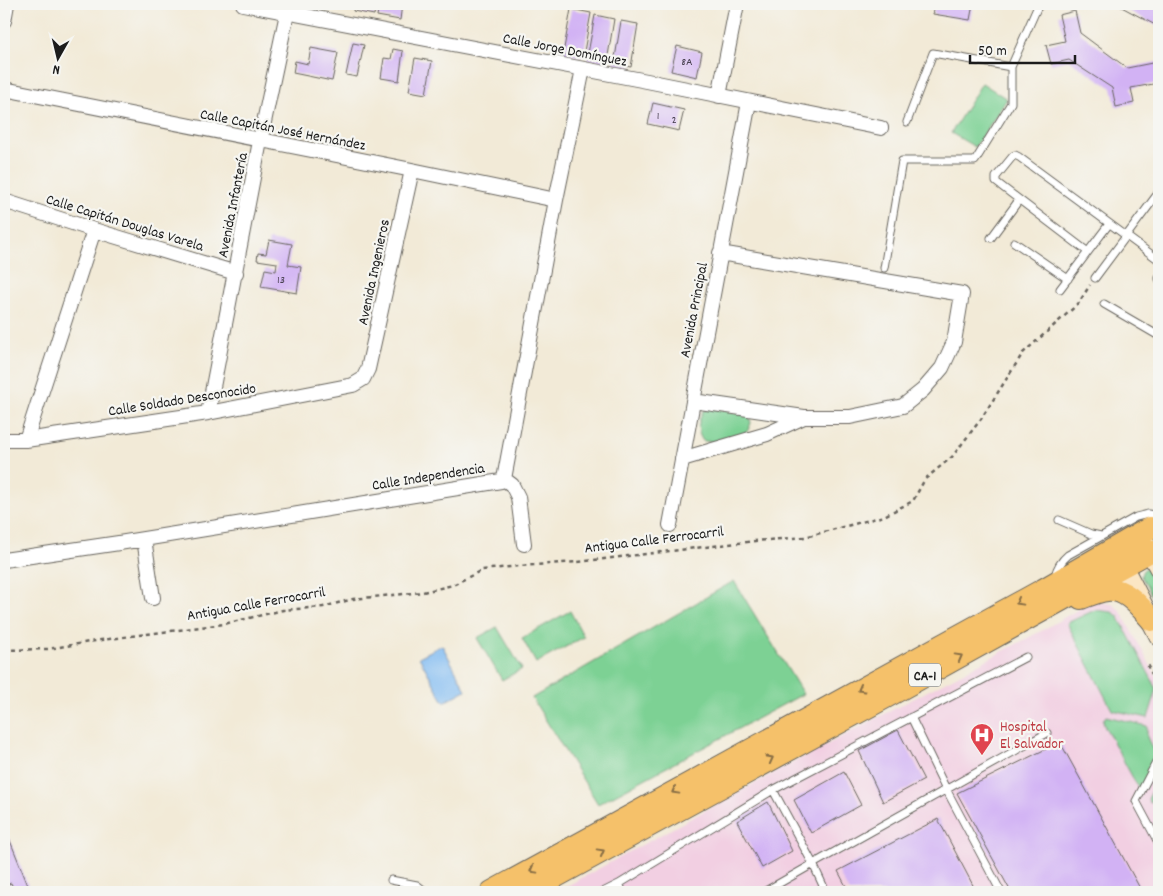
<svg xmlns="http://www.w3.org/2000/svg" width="1163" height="896" font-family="Dekko,sans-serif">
<rect width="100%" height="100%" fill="#f6f6f2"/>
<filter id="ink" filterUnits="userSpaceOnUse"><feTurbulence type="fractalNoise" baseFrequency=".02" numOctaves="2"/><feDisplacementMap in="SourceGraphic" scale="10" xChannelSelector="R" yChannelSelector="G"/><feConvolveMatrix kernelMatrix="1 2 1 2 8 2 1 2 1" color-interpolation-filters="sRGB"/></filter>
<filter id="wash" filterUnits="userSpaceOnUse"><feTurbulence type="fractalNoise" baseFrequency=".0096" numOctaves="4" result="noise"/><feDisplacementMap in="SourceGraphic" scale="20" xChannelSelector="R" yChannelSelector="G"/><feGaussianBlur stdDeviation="1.12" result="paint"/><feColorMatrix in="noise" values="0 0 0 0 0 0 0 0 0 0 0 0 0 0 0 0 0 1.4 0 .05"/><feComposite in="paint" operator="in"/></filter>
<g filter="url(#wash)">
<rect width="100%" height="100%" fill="#f2ead7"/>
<path fill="#f2cfe2" d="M 1093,601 L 1112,604 L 1120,610 L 1159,681 L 1159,719 L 1156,736 L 1159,741 L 1159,892 L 556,892 L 777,771 L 1041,631 Z"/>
<path fill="#7dd194" stroke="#4c7658" d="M 982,83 L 1007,99 L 975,147 L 951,133 Z
M 711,408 L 749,415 L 751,423 L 748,430 L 744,435 L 727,442 L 703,441 C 696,432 698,421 703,411 Z
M 1150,567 L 1153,568 L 1159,579 L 1159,609 L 1141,576 C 1142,570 1144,568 1150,567 Z
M 734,581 L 803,694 L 598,804 L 532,698 Z
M 1095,610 L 1112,612 L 1118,616 L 1157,689 L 1148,718 L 1112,710 L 1067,623 Z
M 570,611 L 584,637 L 536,663 L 522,638 Z
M 497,627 L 522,669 L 502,680 L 477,638 Z
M 1106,716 L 1147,726 L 1147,737 L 1157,759 L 1140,791 L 1104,725 L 1103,720 Z
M 1159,778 L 1159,796 L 1150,803 L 1148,799 Z"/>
<path fill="#81bbf2" stroke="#4e6c87" d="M 442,645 L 466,690 L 444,702 L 419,657 Z"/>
<g id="blocks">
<path fill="#d2b2f4" d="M 354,4 L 376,4 L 374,15 L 353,11 Z
M 379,4 L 402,4 L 400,20 L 377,16 Z
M 935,4 L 973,4 L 970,20 L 933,14 Z
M 1116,4 L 1159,4 L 1159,27 Z
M 571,9 L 591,13 L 583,57 L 563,54 Z
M 1075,11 L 1080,33 L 1127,68 L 1157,62 L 1159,75 L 1159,83 L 1131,88 L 1134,103 L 1116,107 L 1112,88 L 1069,60 L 1051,64 L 1046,45 L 1065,41 L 1059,15 Z
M 595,15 L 614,19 L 607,62 L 587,59 Z
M 621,21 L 638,24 L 631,67 L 614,64 Z
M 353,43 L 364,45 L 357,77 L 346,75 Z
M 677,46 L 702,52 L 697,77 L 671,71 Z
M 311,48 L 338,53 L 332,81 L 293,73 L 295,61 L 308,64 Z
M 393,49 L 403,51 L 399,81 L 381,78 L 384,58 L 391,59 Z
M 415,58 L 432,61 L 426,94 L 409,91 Z
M 653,103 L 684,110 L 679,131 L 648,124 Z
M 269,240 L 292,244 L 288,265 L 301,267 L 297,293 L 261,287 L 265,269 L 276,271 L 277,263 L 257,260 L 258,253 L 266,254 Z
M 898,730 L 924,780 L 883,802 L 859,751 Z
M 1060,742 L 1083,784 L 1142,892 L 1011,892 L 957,793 Z
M 844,772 L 861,805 L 811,833 L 794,800 Z
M 768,802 L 792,851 L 762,868 L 737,821 Z
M 938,819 L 976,891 L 973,892 L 849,892 L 838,871 Z
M 9,838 L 29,888 L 19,892 L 15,892 L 11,883 L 4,886 L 4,840 Z"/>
</g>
</g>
<g filter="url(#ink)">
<use href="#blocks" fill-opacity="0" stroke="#67645d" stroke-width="1"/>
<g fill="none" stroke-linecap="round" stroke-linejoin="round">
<g stroke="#67645d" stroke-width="9">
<path id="service" d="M 907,122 L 933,53 L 1011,67 L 1037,8 L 1041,4
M 991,238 L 1019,200
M 1014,242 L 1068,279
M 1088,252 L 996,182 L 996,177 L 1013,156 L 1015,155 L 1019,157 L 1159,260
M 884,268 L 902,161 L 975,161 L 1011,103 L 1011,67
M 1095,278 L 1159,192
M 1159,278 L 1159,279
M 1060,289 L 1109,224
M 1104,304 L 1159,336
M 1059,520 L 1091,534 L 1101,536
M 1055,576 C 1057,567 1061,561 1068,555 L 1136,517 L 1148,514 L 1159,516
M 911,717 L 946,789 L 1001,892
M 1159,757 L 1136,801 L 1159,844
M 773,790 L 813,864 L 826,892
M 391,880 L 417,885 L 426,892
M 619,884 L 623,892
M 603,892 L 619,884 L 773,790 L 1026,657
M 764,892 L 813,864 L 1047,733"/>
</g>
<g stroke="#67645d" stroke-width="16">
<path id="minor" d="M 243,4 L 647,81 L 881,128
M 4,21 L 7,4
M 4,89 L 412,170 L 556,200
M 719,96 L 737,4
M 4,201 L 94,230 L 236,273
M 693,401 L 804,417 L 850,417 L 903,406 L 923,390 L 942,368 L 954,342 L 962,294 L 720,253
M 208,413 L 260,141 L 289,4
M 4,440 L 26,440 L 208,413 L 353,385 L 363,379 L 368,369 L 412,170
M 26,440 L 94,230
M 682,459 L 767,434 L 804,417
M 504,479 L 556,200 L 583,69
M 504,479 L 512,485 L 518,497 L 524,544
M 670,525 L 749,102
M 144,539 L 153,598
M 4,560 L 119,543 L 501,481 L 504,479"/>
</g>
<g stroke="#67645d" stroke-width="21">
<path id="secondary" d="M 1143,539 L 1159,568
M 1117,555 L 1159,636"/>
</g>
<g stroke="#67645d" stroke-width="24">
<path id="trunk" d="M 1081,598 C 1089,595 1098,591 1107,590 C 1126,588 1140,607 1152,620
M 492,892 L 1043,590 L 1150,528
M 527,892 L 895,692 L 1099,579 L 1150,551"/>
</g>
<path stroke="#67645d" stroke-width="2.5" stroke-dasharray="4 4" stroke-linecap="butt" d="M 4,650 L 48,649 L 101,640 L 224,624 L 283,610 L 323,607 L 353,599 L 423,592 L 453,585 L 482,570 L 519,566 L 578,562 L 755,541 L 805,537 L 884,516 L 913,501 L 925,479 L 952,457 L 981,419 L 1023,353 L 1078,304 L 1090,285
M 1157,662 L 1148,667 L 1154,678 L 1159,676"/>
<use href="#service" stroke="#fff" stroke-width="7"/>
<use href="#minor" stroke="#fff" stroke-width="14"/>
<use href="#secondary" stroke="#fbe6c4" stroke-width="19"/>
<use href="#trunk" stroke="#f5c16b" stroke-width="22"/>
</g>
<defs><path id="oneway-chevron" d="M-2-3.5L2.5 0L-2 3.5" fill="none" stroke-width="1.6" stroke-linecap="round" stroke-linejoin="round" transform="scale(1.25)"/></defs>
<g stroke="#886e44">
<use href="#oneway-chevron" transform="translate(1019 602) rotate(151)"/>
<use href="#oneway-chevron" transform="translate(959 657) rotate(-29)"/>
<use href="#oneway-chevron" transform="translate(861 689) rotate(151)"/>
<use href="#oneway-chevron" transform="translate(770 759) rotate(-28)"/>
<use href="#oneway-chevron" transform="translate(675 791) rotate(151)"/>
<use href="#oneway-chevron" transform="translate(601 852) rotate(-29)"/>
<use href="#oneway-chevron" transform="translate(533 870) rotate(151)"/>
</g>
</g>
<defs>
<g id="hospital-pin" transform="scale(1.25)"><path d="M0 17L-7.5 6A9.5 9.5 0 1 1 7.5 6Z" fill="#e0444e" stroke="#f6f6f2"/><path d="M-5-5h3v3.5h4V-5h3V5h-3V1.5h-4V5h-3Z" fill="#fff"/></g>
</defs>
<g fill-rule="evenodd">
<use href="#hospital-pin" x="982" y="735"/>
</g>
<g text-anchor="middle" stroke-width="4.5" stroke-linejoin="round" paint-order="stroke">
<g font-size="12" fill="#4a4252">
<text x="687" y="65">8A</text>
<text x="658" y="119">1</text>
<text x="674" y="123">2</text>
<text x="281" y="283">13</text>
</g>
<rect fill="#f6f6f2" stroke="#5d5d5c" stroke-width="1" x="909" y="663.5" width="32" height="23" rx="4"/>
<g font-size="14" font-weight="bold" fill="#1c1c1c">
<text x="925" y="680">CA-1</text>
</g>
<g font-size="15" fill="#1c1c1c" stroke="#f6f6f2">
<text transform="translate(565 49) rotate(11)" y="5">Calle Jorge Domínguez</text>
<text transform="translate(283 129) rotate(11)" y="5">Calle Capitán José Hernández</text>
<text transform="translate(232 205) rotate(-79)" y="5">Avenida Infantería</text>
<text transform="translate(125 222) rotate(17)" y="5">Calle Capitán Douglas Varela</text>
<text transform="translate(373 272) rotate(-78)" y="5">Avenida Ingenieros</text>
<text transform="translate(693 310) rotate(-79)" y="5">Avenida Principal</text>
<text transform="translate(182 399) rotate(-9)" y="5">Calle Soldado Desconocido</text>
<text transform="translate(428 476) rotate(-9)" y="5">Calle Independencia</text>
<text transform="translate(654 539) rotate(-7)" y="5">Antigua Calle Ferrocarril</text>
<text transform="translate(256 603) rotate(-10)" y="5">Antigua Calle Ferrocarril</text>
</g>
<g font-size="15" fill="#be3a42" stroke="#f6f6f2" text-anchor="start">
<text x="1000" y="731">Hospital<tspan x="1000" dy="17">El Salvador</tspan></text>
</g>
</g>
<rect width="1163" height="896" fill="none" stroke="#f6f6f2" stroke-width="20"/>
<g transform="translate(58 58) rotate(188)" stroke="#f6f6f2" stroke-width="4" paint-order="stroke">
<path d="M0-4L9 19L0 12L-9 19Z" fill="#1c1c1c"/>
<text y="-8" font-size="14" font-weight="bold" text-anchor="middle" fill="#1c1c1c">N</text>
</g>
<path d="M970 55v8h105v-8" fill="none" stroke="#1c1c1c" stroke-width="2.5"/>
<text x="978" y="55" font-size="15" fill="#1c1c1c" stroke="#f6f6f2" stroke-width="4" paint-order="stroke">50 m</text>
</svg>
